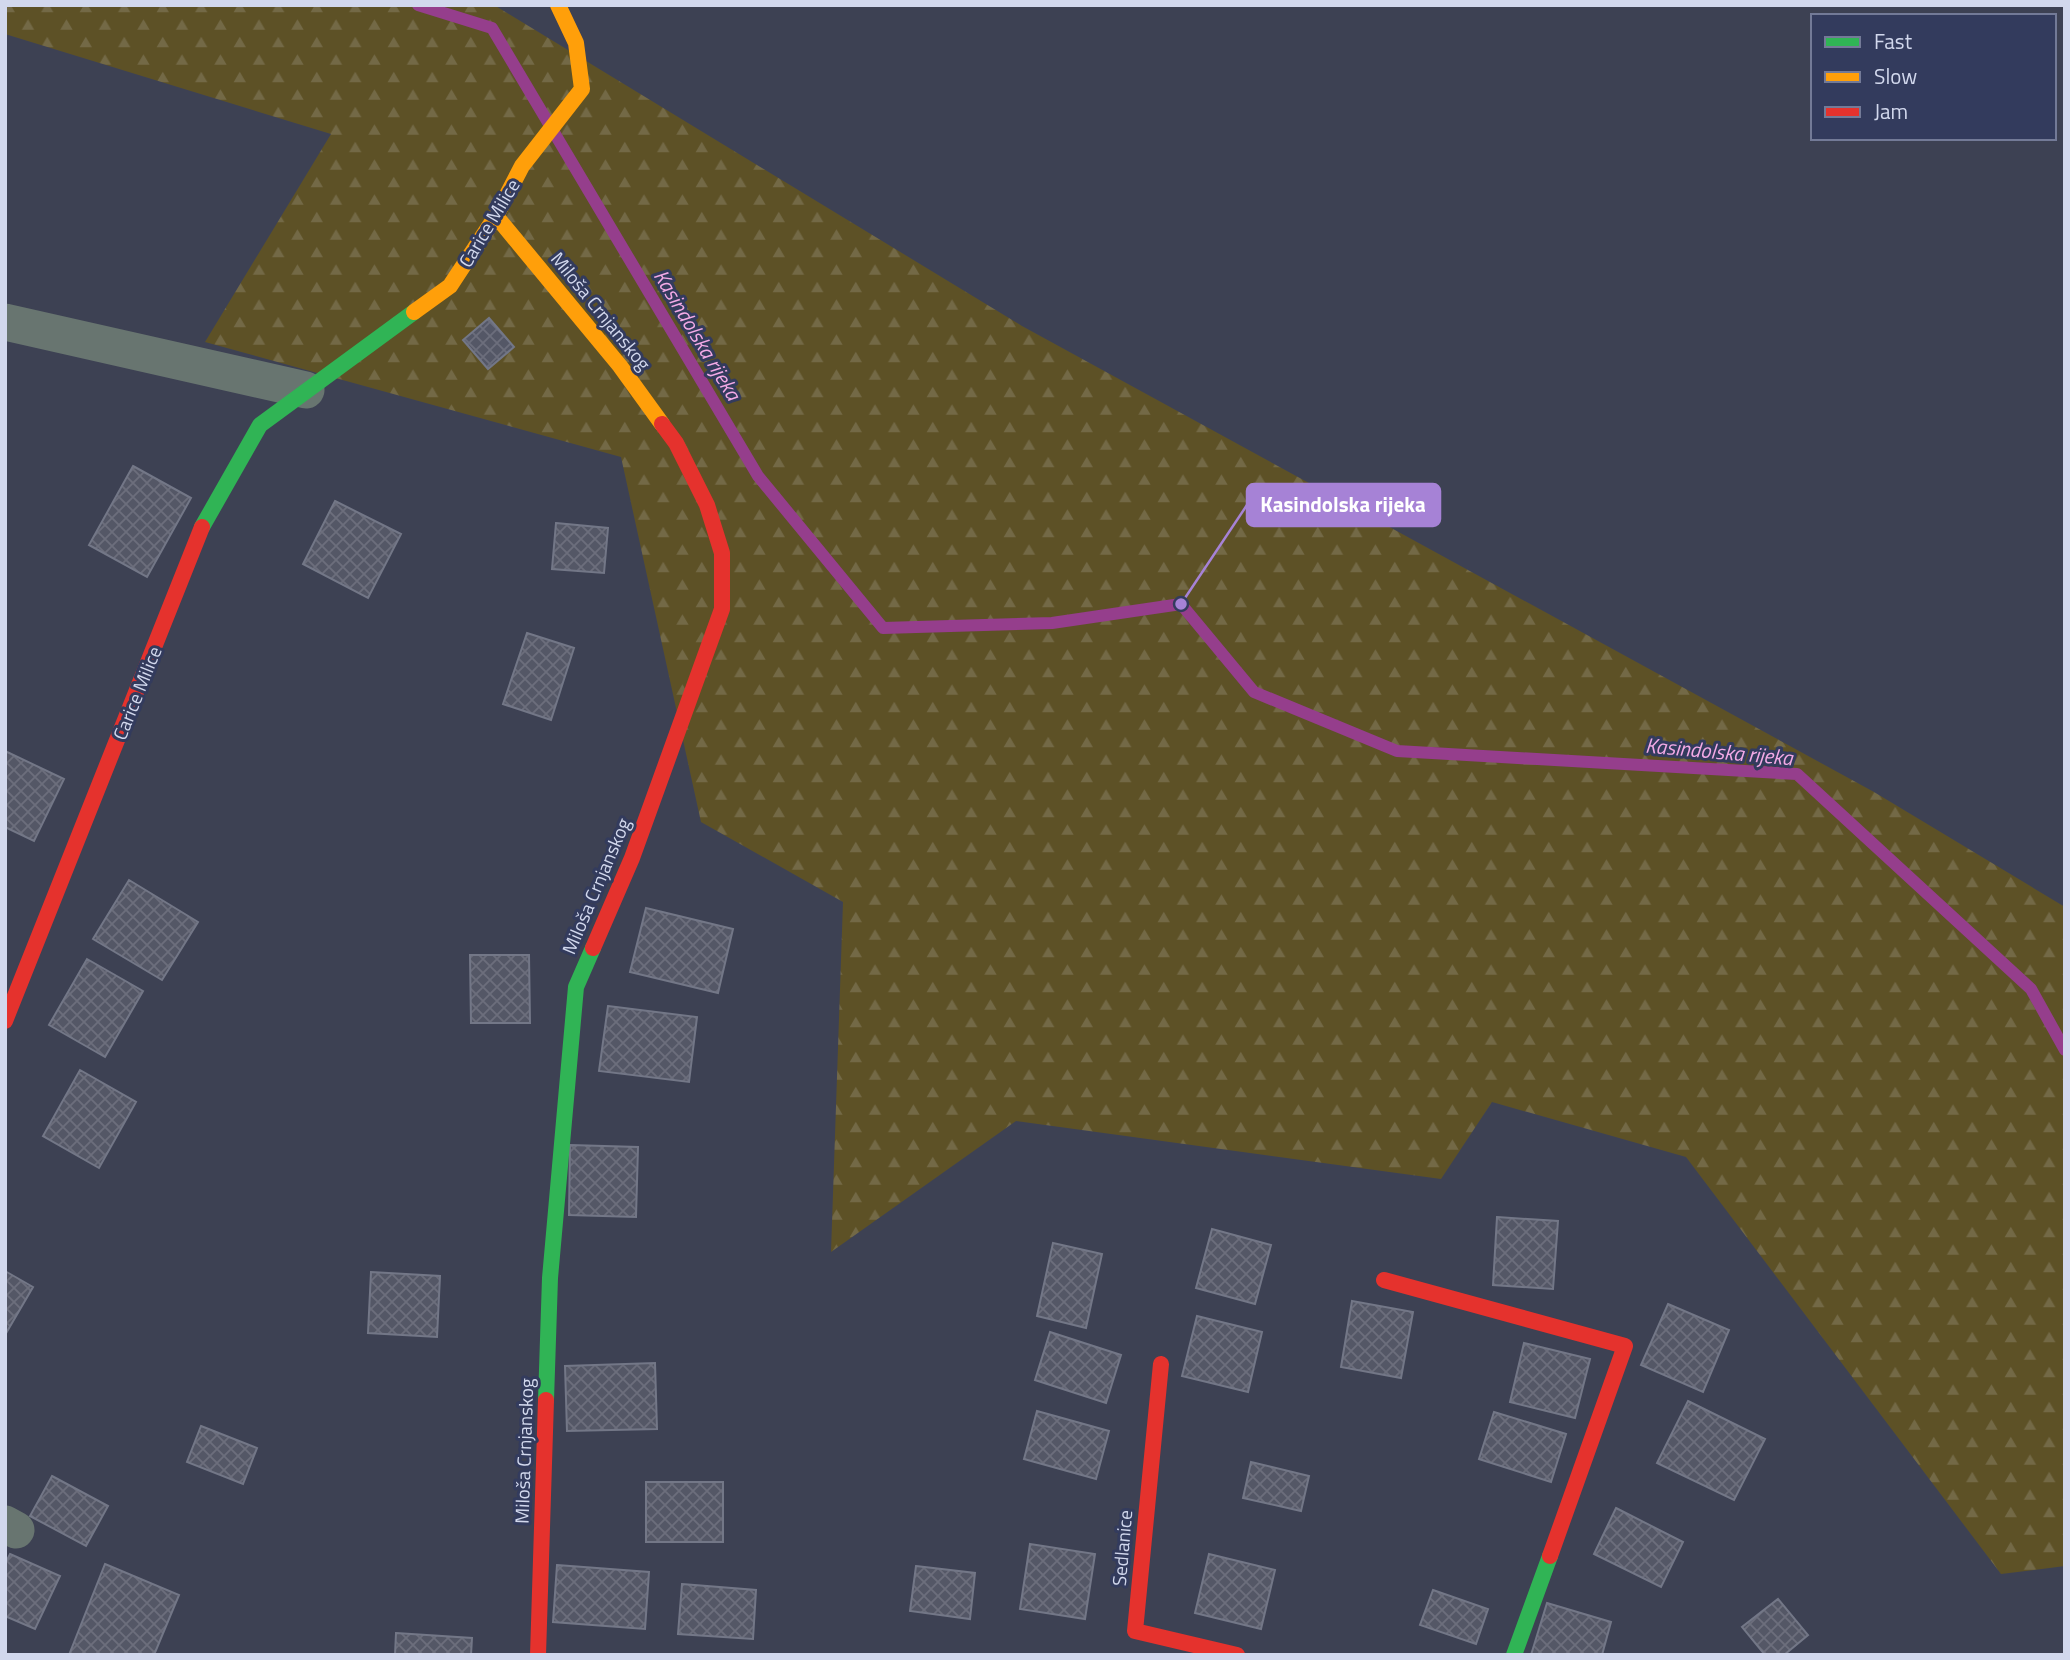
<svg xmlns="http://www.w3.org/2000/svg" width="2070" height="1660" font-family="'Titillium Web',sans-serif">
<defs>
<pattern id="forest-firs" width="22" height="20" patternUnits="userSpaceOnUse" patternTransform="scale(1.75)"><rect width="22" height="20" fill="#5d5126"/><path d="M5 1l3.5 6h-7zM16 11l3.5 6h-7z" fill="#736946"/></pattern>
<pattern id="building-cross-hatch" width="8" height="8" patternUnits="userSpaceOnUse" patternTransform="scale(1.75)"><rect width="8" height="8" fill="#545766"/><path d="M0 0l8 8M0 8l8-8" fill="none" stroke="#6c6e7c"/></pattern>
</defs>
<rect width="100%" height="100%" fill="#3d4153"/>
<path fill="url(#forest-firs)" d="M 5,5 L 494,5 L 1022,326 L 1874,792 L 2065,907 L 2065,1566 L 2001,1574 L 1686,1157 L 1492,1102 L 1441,1179 L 1016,1121 L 831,1252 L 843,902 L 701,822 L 621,457 L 205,342 L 331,134 L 5,34 Z"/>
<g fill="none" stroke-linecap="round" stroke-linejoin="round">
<path stroke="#953e8c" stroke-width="12" d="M 418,5 L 492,28 L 758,476 L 883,628 L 1052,623 L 1181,604 L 1254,692 L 1397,751 L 1797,774 L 2031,989 L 2065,1050"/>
</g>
<path fill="url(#building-cross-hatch)" stroke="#737787" stroke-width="2" d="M 489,318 L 514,347 L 488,369 L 463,340 Z
M 133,466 L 191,498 L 147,577 L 89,545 Z
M 335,501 L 401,534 L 368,598 L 303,564 Z
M 556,523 L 608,528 L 604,573 L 552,569 Z
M 527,633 L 574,648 L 551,720 L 503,704 Z
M 5,751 L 64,779 L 34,841 L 5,827 Z
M 129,880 L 198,922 L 162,980 L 93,939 Z
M 646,908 L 733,929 L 718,993 L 630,972 Z
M 470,955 L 529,955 L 530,1023 L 471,1023 Z
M 87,959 L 143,991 L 105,1057 L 49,1025 Z
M 608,1006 L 697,1017 L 689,1082 L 599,1071 Z
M 80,1070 L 136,1102 L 99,1168 L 43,1136 Z
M 570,1145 L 638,1147 L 636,1217 L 569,1215 Z
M 1497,1217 L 1558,1221 L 1553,1289 L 1493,1285 Z
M 1212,1229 L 1271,1245 L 1255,1304 L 1196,1288 Z
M 1053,1243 L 1102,1254 L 1086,1328 L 1037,1316 Z
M 5,1271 L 33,1287 L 5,1335 Z
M 371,1272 L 440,1276 L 437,1337 L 368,1333 Z
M 1352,1301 L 1413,1312 L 1401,1378 L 1341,1367 Z
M 1668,1304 L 1729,1330 L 1703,1392 L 1641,1365 Z
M 1197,1316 L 1262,1332 L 1248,1392 L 1182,1376 Z
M 1050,1332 L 1121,1355 L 1106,1403 L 1035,1380 Z
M 1524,1343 L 1590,1359 L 1575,1418 L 1510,1402 Z
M 655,1363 L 657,1429 L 567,1431 L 565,1366 Z
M 1688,1401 L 1765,1439 L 1734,1500 L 1657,1463 Z
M 1037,1411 L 1109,1431 L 1096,1479 L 1024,1459 Z
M 1494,1412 L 1566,1434 L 1551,1482 L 1479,1459 Z
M 201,1426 L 257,1448 L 243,1484 L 187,1462 Z
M 1251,1462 L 1309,1476 L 1301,1511 L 1243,1498 Z
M 52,1476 L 108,1506 L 86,1546 L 30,1516 Z
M 646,1482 L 723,1482 L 723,1542 L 646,1542 Z
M 1616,1508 L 1683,1542 L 1661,1587 L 1594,1554 Z
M 1030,1544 L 1095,1554 L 1085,1619 L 1020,1609 Z
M 10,1554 L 60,1576 L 35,1629 L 5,1616 L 5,1564 Z
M 1209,1554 L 1275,1570 L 1261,1629 L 1195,1613 Z
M 105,1564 L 179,1595 L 154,1655 L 69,1655 Z
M 557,1565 L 649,1572 L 645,1629 L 553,1622 Z
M 916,1566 L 975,1573 L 970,1619 L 910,1611 Z
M 682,1584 L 756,1590 L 753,1639 L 678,1634 Z
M 1433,1590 L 1488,1609 L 1476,1644 L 1420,1625 Z
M 1778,1599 L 1808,1635 L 1784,1655 L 1765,1655 L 1742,1627 Z
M 1547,1603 L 1611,1622 L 1602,1655 L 1531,1655 Z
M 396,1633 L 472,1638 L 471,1655 L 395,1655 Z"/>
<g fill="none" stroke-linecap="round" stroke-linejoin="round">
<path stroke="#687570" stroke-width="37" d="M 5,322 L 306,390
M 5,1524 L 16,1530"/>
<path stroke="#30b455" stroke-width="16" d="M 202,527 L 260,425 L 414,312
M 546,1400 L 550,1278 L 576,987 L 593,948
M 1514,1655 L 1550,1556"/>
<path stroke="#ff9f0a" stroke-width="16" d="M 496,216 L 620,366 L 662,424
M 414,312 L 450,286 L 496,216 L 522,166 L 582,89 L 576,43 L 558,5"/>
<path stroke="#e5322d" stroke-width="16" d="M 593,948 L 632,858 L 722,609 L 722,553 L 707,505 L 676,443 L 662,424
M 5,1021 L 202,527
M 1384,1280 L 1625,1346 L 1550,1556
M 1161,1364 L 1135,1631 L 1237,1655
M 538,1655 L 546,1400"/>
</g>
<g text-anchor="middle" stroke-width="6" stroke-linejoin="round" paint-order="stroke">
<g font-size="19" fill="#d2d8ed" stroke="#333b5d">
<text transform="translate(489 223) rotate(-59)" y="7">Carice Milice</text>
<text transform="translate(601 311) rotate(51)" y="7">Miloša Crnjanskog</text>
<text transform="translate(137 693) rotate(-68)" y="7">Carice Milice</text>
<text transform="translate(596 886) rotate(-67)" y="7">Miloša Crnjanskog</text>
<text transform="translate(524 1451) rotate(-88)" y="7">Miloša Crnjanskog</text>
<text transform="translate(1122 1548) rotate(-85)" y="7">Sedlanice</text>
</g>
<g font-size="21" font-style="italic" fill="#f3aae6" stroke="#333b5d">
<text transform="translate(697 335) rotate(59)" y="7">Kasindolska rijeka</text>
<text transform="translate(1719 752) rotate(5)" y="7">Kasindolska rijeka</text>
</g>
</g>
<path fill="none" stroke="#a682d6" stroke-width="2.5" d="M1181 604L1247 505"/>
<circle fill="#a682d6" stroke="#333b5d" stroke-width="2.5" cx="1181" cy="604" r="7"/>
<rect fill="#a682d6" stroke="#a682d6" stroke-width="2.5" x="1247" y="484" width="193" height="42" rx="7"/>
<g font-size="21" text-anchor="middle" font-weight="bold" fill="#fff">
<text x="1343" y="512">Kasindolska rijeka</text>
</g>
<rect width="2070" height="1660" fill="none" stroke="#d2d8ed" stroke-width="14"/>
<rect x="1811" y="14" width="245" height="126" fill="#333b5d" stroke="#737a97" stroke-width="2"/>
<rect x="1825" y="37" width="35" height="10" fill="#30b455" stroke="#737a97" stroke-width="2"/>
<text x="1874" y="49" font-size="21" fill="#d2d8ed">Fast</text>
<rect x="1825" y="72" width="35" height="10" fill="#ff9f0a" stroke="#737a97" stroke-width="2"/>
<text x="1874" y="84" font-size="21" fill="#d2d8ed">Slow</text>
<rect x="1825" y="107" width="35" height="10" fill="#e5322d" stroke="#737a97" stroke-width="2"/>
<text x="1874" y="119" font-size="21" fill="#d2d8ed">Jam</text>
</svg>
